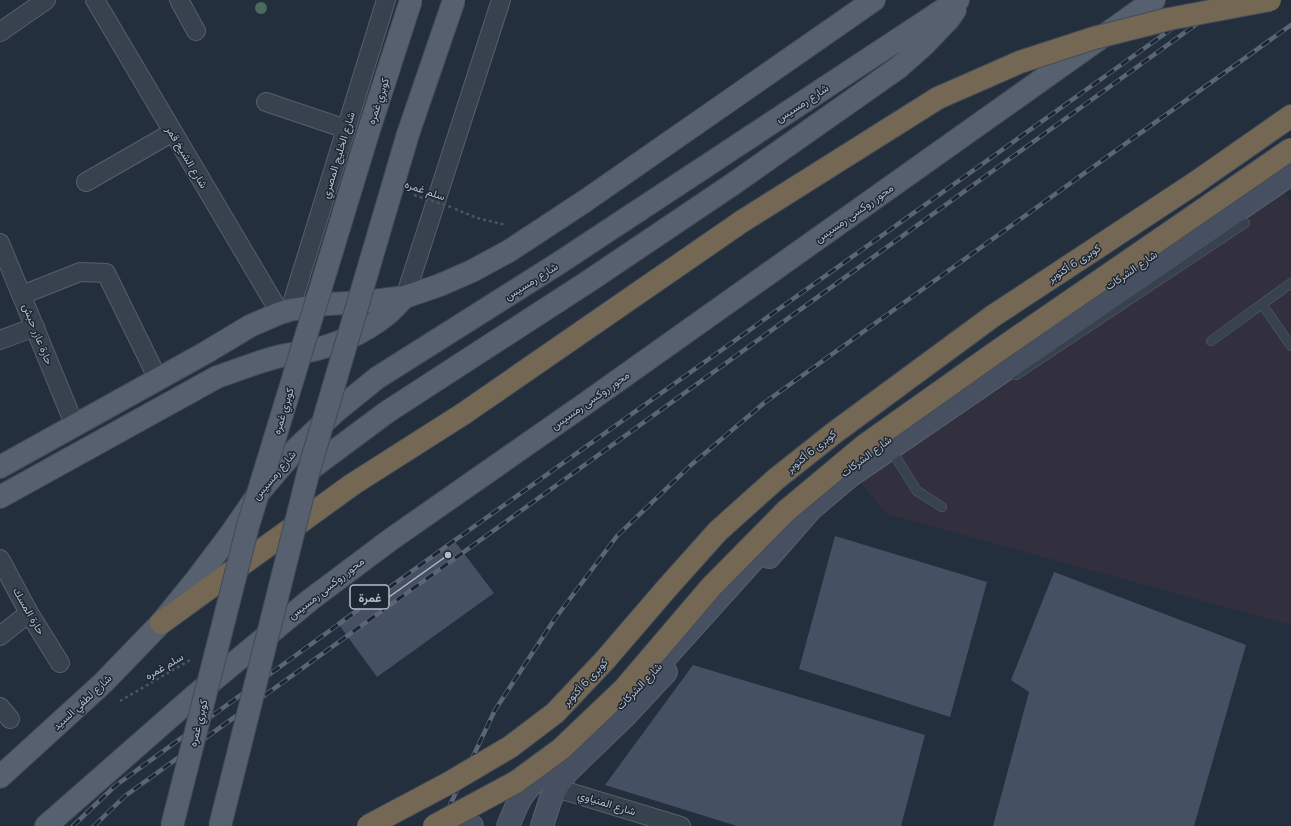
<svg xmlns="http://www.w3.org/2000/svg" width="1291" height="826" font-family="Figtree,Vazirmatn,sans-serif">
<rect width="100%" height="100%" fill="#242f3e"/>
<path fill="#32303f" d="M 1261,164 L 1291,201 L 1291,625 L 887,514 L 839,458 Z"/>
<path fill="#455162" d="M 835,536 L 987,582 L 950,717 L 799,669 Z
M 453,539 L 494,593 L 377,677 L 337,622 Z
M 1054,572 L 1246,645 L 1194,826 L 993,826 L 1029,692 L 1011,680 Z
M 693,665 L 925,735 L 901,826 L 737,826 L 605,785 Z"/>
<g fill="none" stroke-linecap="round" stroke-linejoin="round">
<g stroke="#565f6c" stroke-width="10">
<path id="lane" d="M 1262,304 L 1291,346
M 1211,341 L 1291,283
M 1016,375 L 1245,223
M 890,448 L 917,491 L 942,507"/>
</g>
<g stroke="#565f6c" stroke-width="20">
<path id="street" d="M 95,0 L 280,313
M 179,0 L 196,31
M 0,32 L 46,0
M 266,102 L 346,129
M 86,182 L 173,132
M 0,243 L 75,426
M 22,295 L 80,272 L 106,273 L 158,379
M 405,297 L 501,0
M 290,310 L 386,0
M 0,340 L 35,327
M 0,559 L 29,613 L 60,663
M 0,636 L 29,613
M 0,707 L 10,719
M 556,788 L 681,826"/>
</g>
<g stroke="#565f6c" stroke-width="24">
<path id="secondary" d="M 769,557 L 811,509 L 850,476 L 1291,174
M 647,678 L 774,537
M 453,826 L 462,823 L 472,826
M 508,826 C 513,815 517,802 525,792 C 533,782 544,773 554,764
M 542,826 L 550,801 L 556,788 L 567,772 L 625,716 L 666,672"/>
</g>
<g stroke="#414a57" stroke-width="24">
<path id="primary" d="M 0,467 L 205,353 L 250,326 L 280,313 L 290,310 L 328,304 L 365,302 L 405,297 L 440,285 L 472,271 L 509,251 L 585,201 L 874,0
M 309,470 L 387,412 L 589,281 L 733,184 L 898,68 L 924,45 L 948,20 L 955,10
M 0,497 L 217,377 C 238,370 259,361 281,356 C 289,354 297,354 305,352 C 333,346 362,334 385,316 C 392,311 398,303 405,297
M 0,777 L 103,683 L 161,623 L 196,580 L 230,535 L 261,490 L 296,449 L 335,412 L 377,378 L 559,263 L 958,0
M 46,826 L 193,697 L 310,600 L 390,540 L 582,406 L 1154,0"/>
</g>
<g stroke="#434c59" stroke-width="24">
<path id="highway" d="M 1101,245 L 1195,183 L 1291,116
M 161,623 L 353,484 L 463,414"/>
</g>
<path stroke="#44595c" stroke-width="2.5" stroke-dasharray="3 3" stroke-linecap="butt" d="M 455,209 L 477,218 L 506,225
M 120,701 L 190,660"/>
<use href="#lane" stroke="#38414e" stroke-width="9"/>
<use href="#street" stroke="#38414e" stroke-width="18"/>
<use href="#secondary" stroke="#465061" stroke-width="22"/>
<use href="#primary" stroke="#56606e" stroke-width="22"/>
<use href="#highway" stroke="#746855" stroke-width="22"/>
<g stroke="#5a6575" stroke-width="4.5">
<path id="rail" d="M 73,826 L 115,786 L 444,548 L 1212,0
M 94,826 L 125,796 L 1230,0
M 440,826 L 495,710 L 554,620 L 617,536 L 691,465 L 764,403 L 1291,25"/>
</g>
<use href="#rail" stroke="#1d2633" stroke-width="3" stroke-dasharray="9" stroke-linecap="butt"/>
<g stroke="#414a57" stroke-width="24" stroke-linecap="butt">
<path id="primary-bridge" d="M 172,826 L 248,526 L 368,133 L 411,0
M 220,826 L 309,470 L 408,134 L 454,0"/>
</g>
<g stroke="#434c59" stroke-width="24" stroke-linecap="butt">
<path id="highway-bridge" d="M 463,414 L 741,222 L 938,98 L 1020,62 L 1094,38 L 1169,19 L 1270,0
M 368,826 L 449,783 L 510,747 L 555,713 L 605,660 L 667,588 L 718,531 L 776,479 L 834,433 L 993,316 L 1101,245
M 434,826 L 516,782 L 561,749 L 624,689 L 711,587 L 786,511 L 865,445 L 999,350 L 1291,149"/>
</g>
<path stroke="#44595c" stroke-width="2.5" stroke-dasharray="3 3" stroke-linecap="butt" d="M 414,195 L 451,207"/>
<use href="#primary-bridge" stroke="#56606e" stroke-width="22"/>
<use href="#highway-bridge" stroke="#746855" stroke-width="22"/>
</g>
<circle fill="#4b6a5d" cx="261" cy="8" r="6"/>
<g text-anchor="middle" stroke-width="3" stroke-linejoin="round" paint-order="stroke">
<g font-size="11" fill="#b4bcc9" stroke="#1d2633">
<text transform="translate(378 101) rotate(-72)" y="4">كوبري غمره</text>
<text transform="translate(802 103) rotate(-33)" y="4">شارع رمسيس</text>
<text transform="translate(338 155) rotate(-73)" y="4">شارع الخليج المصري</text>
<text transform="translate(187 157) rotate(59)" y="4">شارع الشيخ قمر</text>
<text transform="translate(425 190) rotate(19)" y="4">سلم غمره</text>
<text transform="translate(854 213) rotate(-35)" y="4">محور روكسى رمسيس</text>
<text transform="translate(1074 263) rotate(-33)" y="4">كوبرى 6 أكتوبر</text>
<text transform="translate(1131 270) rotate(-35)" y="4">شارع الشركات</text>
<text transform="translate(531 281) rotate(-32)" y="4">شارع رمسيس</text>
<text transform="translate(38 334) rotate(68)" y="4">حارة عازر حبش</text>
<text transform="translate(590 400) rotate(-35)" y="4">محور روكسى رمسيس</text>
<text transform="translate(283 411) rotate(-73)" y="4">كوبري غمره</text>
<text transform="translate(811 451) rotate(-39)" y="4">كوبرى 6 أكتوبر</text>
<text transform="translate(866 456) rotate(-37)" y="4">شارع الشركات</text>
<text transform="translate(274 475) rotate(-50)" y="4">شارع رمسيس</text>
<text transform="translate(326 588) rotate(-38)" y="4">محور روكسى رمسيس</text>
<text transform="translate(29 611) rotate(60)" y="4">حارة المسك</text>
<text transform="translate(164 666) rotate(-30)" y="4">سلم غمره</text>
<text transform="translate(585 682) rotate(-47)" y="4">كوبرى 6 أكتوبر</text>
<text transform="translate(639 686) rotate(-46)" y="4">شارع الشركات</text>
<text transform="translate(82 702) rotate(-43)" y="4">شارع لطفي السيد</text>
<text transform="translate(198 723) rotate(-76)" y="4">كوبري غمره</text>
<text transform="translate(607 803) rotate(17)" y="4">شارع المنياوي</text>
</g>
</g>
<path fill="none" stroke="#b4bcc9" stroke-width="1.5" d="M448 555L389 597"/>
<circle fill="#b4bcc9" stroke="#1d2633" stroke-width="1.5" cx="448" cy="555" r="4"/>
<rect fill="#1d2633" stroke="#b4bcc9" stroke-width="1.5" x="350" y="585" width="39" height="24" rx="4"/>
<g font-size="12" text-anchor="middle" font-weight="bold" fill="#b4bcc9">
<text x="370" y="602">غمرة</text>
</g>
</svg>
